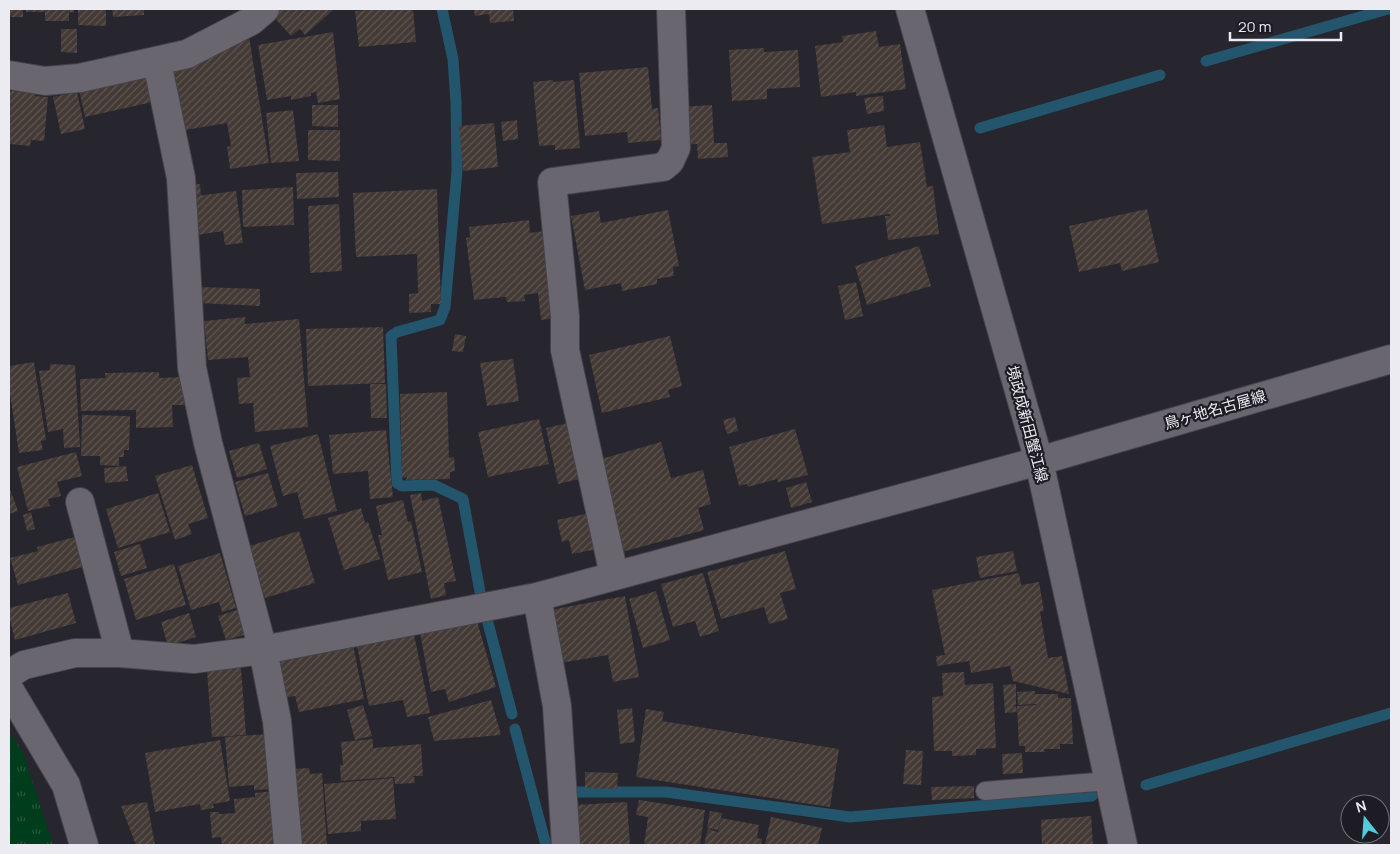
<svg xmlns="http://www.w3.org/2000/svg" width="1400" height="854" font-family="Manrope,'Noto Sans JP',sans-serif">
<defs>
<pattern id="grass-tufts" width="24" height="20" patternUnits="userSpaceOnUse" patternTransform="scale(1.25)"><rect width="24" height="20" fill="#003d1d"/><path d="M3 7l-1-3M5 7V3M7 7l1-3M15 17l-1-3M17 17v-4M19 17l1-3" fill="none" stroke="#25593e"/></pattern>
<pattern id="building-hatch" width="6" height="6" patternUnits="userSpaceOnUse" patternTransform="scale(1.25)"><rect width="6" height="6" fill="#433935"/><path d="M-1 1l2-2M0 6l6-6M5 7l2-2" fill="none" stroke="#5e5653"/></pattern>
</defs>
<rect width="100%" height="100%" fill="#27252d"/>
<path fill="url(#grass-tufts)" d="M 9,732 L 23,752 L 53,845 L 9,845 Z"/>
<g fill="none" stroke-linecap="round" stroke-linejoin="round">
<path stroke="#23556c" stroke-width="11" d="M 442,9 L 453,59 L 456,102 L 457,171 L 445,307 L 440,320 L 397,332 L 391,336 L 397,483 L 402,486 L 434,485 L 463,499 L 480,592
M 1206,61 L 1388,9
M 980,128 L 1160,75
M 488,623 L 512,714
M 515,729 L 546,845
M 1146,785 L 1391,713
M 576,792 L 666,792 L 850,817 L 1092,796"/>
</g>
<path fill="url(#building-hatch)" d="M 9,9 L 23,9 L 23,17 L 9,17 Z
M 26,9 L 74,9 L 74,13 L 69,12 L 69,21 L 45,21 L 45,12 L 26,12 Z
M 78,9 L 106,9 L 106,26 L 78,25 Z
M 112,9 L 144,9 L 144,15 L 113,17 Z
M 279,9 L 332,9 L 332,11 L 305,35 L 300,29 L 291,36 L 272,15 Z
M 384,9 L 413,9 L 416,42 L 359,47 L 355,11 Z
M 474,9 L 513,9 L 514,21 L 490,23 L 489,14 L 475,16 Z
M 61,29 L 77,29 L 77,53 L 61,52 Z
M 876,31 L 879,47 L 900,44 L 906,89 L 856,96 L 856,92 L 821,97 L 815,46 L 843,42 L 842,36 Z
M 333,32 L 340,99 L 318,103 L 316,92 L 311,93 L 311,96 L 291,100 L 291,96 L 267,100 L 258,45 Z
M 249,36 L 269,163 L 230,169 L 227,147 L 231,146 L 227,123 L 179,131 L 169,67 L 207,61 L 206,54 Z
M 764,48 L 764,52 L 798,50 L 800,87 L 767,89 L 767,99 L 732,101 L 729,50 Z
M 648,67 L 652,109 L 658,108 L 661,140 L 628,143 L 627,132 L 585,136 L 579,73 Z
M 150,70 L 157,101 L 85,117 L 78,85 Z
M 553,80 L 553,82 L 574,80 L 580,148 L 555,150 L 555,145 L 539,146 L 533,82 Z
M 9,85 L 36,87 L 35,96 L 48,97 L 44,141 L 31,140 L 30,146 L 10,144 Z
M 77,92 L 85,129 L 61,134 L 53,97 Z
M 883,96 L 884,111 L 867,114 L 864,98 Z
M 312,105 L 338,105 L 338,127 L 312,126 Z
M 712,105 L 714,143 L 727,143 L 728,157 L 698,159 L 697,144 L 682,145 L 680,107 Z
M 293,110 L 299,161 L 271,163 L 266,113 Z
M 517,120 L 518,139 L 503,141 L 501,122 Z
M 494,123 L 498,167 L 463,171 L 459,126 Z
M 884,125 L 887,147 L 920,142 L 927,187 L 933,186 L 939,234 L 888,240 L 885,216 L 890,216 L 890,214 L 822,224 L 812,157 L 850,152 L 847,130 Z
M 308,130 L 340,130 L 340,161 L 308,160 Z
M 338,172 L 339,197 L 297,199 L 296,173 Z
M 200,184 L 201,195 L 188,197 L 236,191 L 243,243 L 225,245 L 223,231 L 190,236 L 184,186 Z
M 293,187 L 294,225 L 243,227 L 242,190 Z
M 437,189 L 441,304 L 431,304 L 431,312 L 409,313 L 409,294 L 418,293 L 417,254 L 356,257 L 353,193 Z
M 339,204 L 342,271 L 310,273 L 308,206 Z
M 1147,209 L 1159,262 L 1122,271 L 1120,263 L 1079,272 L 1069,226 Z
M 668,210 L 679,266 L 673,267 L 674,276 L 657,279 L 657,284 L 622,291 L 621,283 L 585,290 L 571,216 L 599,211 L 601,223 Z
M 529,220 L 530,233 L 546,231 L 556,318 L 541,320 L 538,293 L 524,295 L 525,301 L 507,302 L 506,297 L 474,300 L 466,238 L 470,237 L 469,227 Z
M 919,246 L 931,286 L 867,305 L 855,266 Z
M 856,282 L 863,316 L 845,320 L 838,286 Z
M 198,287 L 260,289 L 260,306 L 197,303 Z
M 245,317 L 245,324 L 299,319 L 308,427 L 255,432 L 253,403 L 239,404 L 237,378 L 250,377 L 248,357 L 208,360 L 204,321 Z
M 383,327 L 385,383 L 308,386 L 306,329 Z
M 455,334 L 466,336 L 463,352 L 452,351 Z
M 670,336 L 682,386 L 668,390 L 670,397 L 602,413 L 589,355 Z
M 513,359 L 519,401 L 487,406 L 480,363 Z
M 34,362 L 46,440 L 41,441 L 43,450 L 19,453 L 9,387 L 9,366 Z
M 50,364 L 75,365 L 80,447 L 64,448 L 63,429 L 48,432 L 39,371 L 50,370 Z
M 159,372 L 159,378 L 183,377 L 184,405 L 172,405 L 173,427 L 136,428 L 136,410 L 81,411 L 80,379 L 106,378 L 105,373 Z
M 370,384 L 386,384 L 387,418 L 371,418 Z
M 447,392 L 449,458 L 454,457 L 455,471 L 450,472 L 450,479 L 406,480 L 407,477 L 402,478 L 400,394 Z
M 82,415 L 130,416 L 129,450 L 124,450 L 124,457 L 119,457 L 119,466 L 100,465 L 100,456 L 81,456 Z
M 735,417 L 738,431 L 727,434 L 723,420 Z
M 539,419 L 549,464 L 488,477 L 478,432 Z
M 568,423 L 584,478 L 558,484 L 546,428 Z
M 795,429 L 808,475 L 778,482 L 777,479 L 748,487 L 747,484 L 739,486 L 729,447 Z
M 386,430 L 393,497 L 370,499 L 368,471 L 333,474 L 329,435 Z
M 318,434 L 337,511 L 304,519 L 297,492 L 283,496 L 270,446 Z
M 661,442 L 671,478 L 703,470 L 711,504 L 698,508 L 704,530 L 618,553 L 594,461 Z
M 259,443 L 267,469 L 237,478 L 229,451 Z
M 76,452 L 82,476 L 57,482 L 61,496 L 48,499 L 50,506 L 28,511 L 17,467 Z
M 192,465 L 208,518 L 188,524 L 192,534 L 175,540 L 155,476 Z
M 126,466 L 128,481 L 105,483 L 104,468 Z
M 268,473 L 278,506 L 245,516 L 235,482 Z
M 806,482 L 812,502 L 791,508 L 786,488 Z
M 9,487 L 18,511 L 9,514 Z
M 158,493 L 170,532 L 118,548 L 106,509 Z
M 421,493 L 422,501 L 438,497 L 456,581 L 444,583 L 446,595 L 431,599 L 410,495 Z
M 403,500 L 408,522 L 411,521 L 422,572 L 388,580 L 378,535 L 382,535 L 376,506 Z
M 361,508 L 365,523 L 368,522 L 380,559 L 344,570 L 328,518 Z
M 31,512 L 35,529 L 27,531 L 23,515 Z
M 590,513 L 598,549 L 572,554 L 569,540 L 562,542 L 557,520 Z
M 299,531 L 315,583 L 265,598 L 249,546 Z
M 75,537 L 83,567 L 18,585 L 10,558 L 38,551 L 37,547 Z
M 140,544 L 147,568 L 121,576 L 114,552 Z
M 785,551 L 796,589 L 780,593 L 788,619 L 769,624 L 764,607 L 721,619 L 707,572 Z
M 1013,551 L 1017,571 L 980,578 L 976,557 Z
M 220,553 L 236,608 L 222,612 L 219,602 L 191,610 L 178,566 Z
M 174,564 L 186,605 L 136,620 L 124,579 Z
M 703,573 L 719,631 L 700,637 L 695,621 L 673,627 L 661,584 Z
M 1019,573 L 1021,585 L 1039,582 L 1044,611 L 1040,612 L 1048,658 L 1062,656 L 1069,694 L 1013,681 L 1010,666 L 971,673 L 969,661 L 937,666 L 936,656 L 945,655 L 932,590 Z
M 656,591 L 670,640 L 643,648 L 629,599 Z
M 68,593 L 76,623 L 15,640 L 9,616 L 9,608 Z
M 625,596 L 639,677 L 613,682 L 608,655 L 560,663 L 550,610 Z
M 240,609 L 247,634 L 226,640 L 218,616 Z
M 189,613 L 196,637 L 168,646 L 161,622 Z
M 477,621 L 496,687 L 449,702 L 445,689 L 431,692 L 420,633 Z
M 414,634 L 430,713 L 407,717 L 403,700 L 369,706 L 357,646 Z
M 353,645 L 364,699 L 299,712 L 295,696 L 285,698 L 277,660 Z
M 241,668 L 246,735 L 212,737 L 207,671 Z
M 964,672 L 965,685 L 993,683 L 996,748 L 976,749 L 976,755 L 952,756 L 952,751 L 934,751 L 932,697 L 943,696 L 942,673 Z
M 1016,684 L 1016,705 L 1013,706 L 1016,706 L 1017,712 L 1005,713 L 1003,685 Z
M 1035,691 L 1035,694 L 1058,694 L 1058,698 L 1071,698 L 1073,744 L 1060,744 L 1060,749 L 1044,749 L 1045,752 L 1025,752 L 1025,746 L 1019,746 L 1017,706 L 1036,705 L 1036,704 L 1018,705 L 1017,692 Z
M 491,700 L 501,735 L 434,741 L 428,717 Z
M 363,705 L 372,736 L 355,740 L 347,710 Z
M 632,708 L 635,742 L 620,744 L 617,710 Z
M 646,709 L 664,712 L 662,721 L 839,749 L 830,807 L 636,777 Z
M 268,734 L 273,789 L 254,790 L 254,785 L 229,787 L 225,737 Z
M 373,739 L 373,748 L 421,744 L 423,776 L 414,776 L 415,783 L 395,784 L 394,777 L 341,781 L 340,765 L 343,765 L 341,742 Z
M 220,740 L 230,801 L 213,804 L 214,808 L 201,810 L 200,804 L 155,812 L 145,753 Z
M 906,750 L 923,751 L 921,785 L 903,784 Z
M 1022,753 L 1023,773 L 1003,774 L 1002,754 Z
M 309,768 L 310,774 L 322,773 L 327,845 L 300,845 L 294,769 Z
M 585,772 L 618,773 L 617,789 L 585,788 Z
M 393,778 L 396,819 L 361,821 L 361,831 L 328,834 L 324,784 Z
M 974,786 L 974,798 L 932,800 L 931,787 Z
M 274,791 L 278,845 L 222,845 L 221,837 L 212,838 L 210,812 L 219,812 L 219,814 L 235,813 L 234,799 L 255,797 L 255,793 Z
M 639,800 L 705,810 L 700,845 L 644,845 L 648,817 L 636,815 Z
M 147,802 L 155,845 L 136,845 L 121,806 Z
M 627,802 L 630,845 L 579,845 L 576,805 Z
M 710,811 L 722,813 L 718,830 L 707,828 Z
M 1091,816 L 1093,845 L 1042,845 L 1041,820 Z
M 771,817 L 822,828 L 818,845 L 765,845 Z
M 721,818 L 759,825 L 757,838 L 762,839 L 761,845 L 704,845 L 708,829 L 718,832 Z"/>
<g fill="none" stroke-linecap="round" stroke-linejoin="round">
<g stroke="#45434a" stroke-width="20">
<path id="lane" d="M 985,791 L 1109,781"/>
</g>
<g stroke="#45434a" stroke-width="30">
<path id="street" d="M 157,62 L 181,178 L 192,368 L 208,443 L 263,650 L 277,721 L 288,845
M 9,75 L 45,81 L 80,78 L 187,54 L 251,21 L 265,9
M 80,502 L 120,653
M 614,575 L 565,350 L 565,316 L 552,182 L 663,167 L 670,161 L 676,148 L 671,9
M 537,597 L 557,706 L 566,845
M 9,674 L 24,665 L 75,653 L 120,653 L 194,659 L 263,650 L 537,597 L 1039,461
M 9,689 L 66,785 L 84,845"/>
</g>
<g stroke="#45434a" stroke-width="30">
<path id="secondary" d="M 910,9 L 1039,461 L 1123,845
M 1039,461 L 1391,359"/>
</g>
<use href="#lane" stroke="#696670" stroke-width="18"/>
<use href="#street" stroke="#696670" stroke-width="28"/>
<use href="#secondary" stroke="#696670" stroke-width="28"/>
</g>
<g text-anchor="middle" stroke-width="4.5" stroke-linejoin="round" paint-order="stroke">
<g font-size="15" fill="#ecebf1" stroke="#1d1b23">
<text transform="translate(1215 410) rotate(-16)" y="5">鳥ヶ地名古屋線</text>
<text transform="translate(1027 424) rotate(75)" y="5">境政成新田蟹江線</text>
</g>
</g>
<rect width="1400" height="854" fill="none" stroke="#ecebf1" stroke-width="20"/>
<g transform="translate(1365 819) rotate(343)"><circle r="24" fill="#1d1b23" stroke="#706e75"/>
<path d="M0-4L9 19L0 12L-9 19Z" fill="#53cbda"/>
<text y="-8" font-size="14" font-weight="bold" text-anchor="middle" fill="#ecebf1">N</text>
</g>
<path d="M1230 32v8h111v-8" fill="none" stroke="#ecebf1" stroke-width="2.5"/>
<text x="1238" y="32" font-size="15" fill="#ecebf1" stroke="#1d1b23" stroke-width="4" paint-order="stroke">20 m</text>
</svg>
